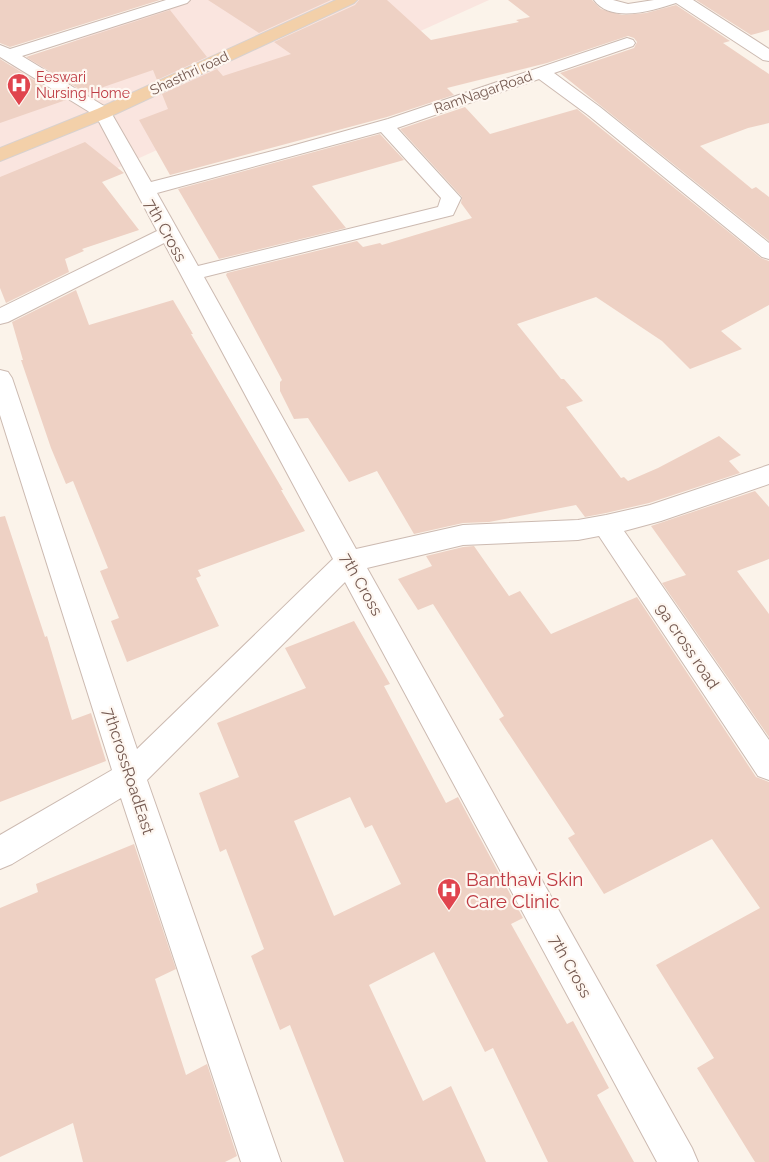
<svg xmlns="http://www.w3.org/2000/svg" width="769" height="1162" font-family="Raleway,sans-serif">
<rect width="100%" height="100%" fill="#fbf3ea"/>
<path fill="#fae5df" d="M 179,0 L 489,0 L 0,221 L 0,70 Z"/>
<path fill="#eed1c4" fill-rule="evenodd" d="M 0,0 L 160,0 L 10,47 L 0,43 Z
M 208,0 L 331,0 L 259,33 Z
M 359,0 L 387,0 L 431,40 L 519,22 L 516,20 L 530,17 L 508,0 L 592,0 L 601,9 L 622,15 L 646,13 L 676,5 L 730,41 L 723,43 L 769,74 L 769,123 L 748,128 L 700,146 L 752,189 L 756,187 L 769,197 L 769,241 L 560,73 L 634,48 L 637,42 L 634,38 L 628,36 L 547,63 L 447,88 L 454,95 L 387,117 L 170,175 L 139,120 L 168,109 L 162,94 L 217,69 L 223,76 L 291,54 L 274,42 L 355,5 Z
M 696,0 L 769,0 L 769,30 L 751,35 Z
M 170,10 L 207,57 L 157,80 L 153,70 L 86,93 L 26,57 Z
M 0,59 L 66,100 L 0,123 Z
M 465,107 L 490,134 L 577,109 L 761,258 L 769,261 L 769,305 L 721,331 L 742,349 L 690,369 L 662,341 L 596,297 L 517,324 L 561,379 L 564,379 L 583,401 L 566,407 L 621,478 L 624,477 L 628,481 L 658,468 L 719,436 L 741,455 L 729,461 L 740,473 L 649,503 L 606,513 L 585,517 L 576,505 L 489,522 L 463,523 L 414,534 L 377,471 L 349,482 L 308,418 L 294,419 L 280,391 L 280,382 L 282,380 L 226,275 L 227,273 L 357,241 L 363,247 L 380,243 L 382,245 L 472,218 L 461,203 L 462,197 L 400,129 Z
M 380,134 L 404,160 L 312,186 L 346,228 L 219,259 L 178,189 Z
M 85,142 L 124,173 L 102,182 L 139,230 L 82,249 L 84,251 L 65,259 L 69,272 L 6,303 L 0,288 L 0,177 Z
M 76,290 L 89,325 L 173,300 L 193,334 L 191,334 L 283,490 L 281,490 L 305,531 L 198,570 L 201,576 L 196,578 L 219,626 L 127,662 L 111,621 L 119,618 L 100,571 L 108,568 L 73,481 L 66,484 L 51,448 L 21,360 L 23,360 L 12,322 Z
M 755,491 L 769,507 L 769,559 L 737,571 L 769,614 L 769,737 L 662,583 L 686,575 L 651,526 Z
M 5,516 L 45,637 L 47,636 L 72,720 L 91,713 L 106,761 L 0,802 L 0,517 Z
M 474,546 L 509,596 L 520,591 L 551,634 L 637,597 L 756,777 L 769,782 L 769,1162 L 755,1162 L 697,1068 L 714,1058 L 656,965 L 760,908 L 712,839 L 604,894 L 568,838 L 575,834 L 499,719 L 504,716 L 433,604 L 418,610 L 398,579 L 432,566 L 426,556 L 463,547 Z
M 354,621 L 390,684 L 384,686 L 446,803 L 458,797 L 523,918 L 511,924 L 567,1024 L 573,1021 L 609,1088 L 597,1095 L 634,1162 L 548,1162 L 493,1048 L 485,1052 L 434,952 L 369,985 L 423,1101 L 451,1086 L 486,1162 L 344,1162 L 290,1025 L 280,1030 L 251,956 L 264,949 L 226,849 L 220,852 L 199,793 L 239,777 L 217,723 L 306,688 L 285,648 ZM 350,797 L 365,828 L 372,825 L 401,884 L 334,916 L 294,821 Z
M 134,844 L 176,969 L 155,979 L 186,1075 L 207,1064 L 237,1156 L 225,1162 L 83,1162 L 73,1123 L 0,1157 L 0,908 L 38,892 L 36,884 Z"/>
<g fill="none" stroke-linecap="round" stroke-linejoin="round">
<g stroke="#ccbab1" stroke-width="2">
<path id="street" d="M 166,0 L 190,0 L 187,3 L 22,56 L 109,109 L 151,182 L 288,147 L 388,119 L 627,38 L 633,40 L 635,43 L 633,46 L 554,73 L 600,107 L 769,243 L 769,259 L 762,257 L 588,115 L 539,79 L 397,128 L 461,198 L 453,215 L 204,277 L 356,549 L 463,525 L 578,520 L 606,515 L 650,505 L 769,465 L 769,484 L 661,521 L 624,531 L 769,740 L 769,780 L 758,776 L 599,536 L 578,540 L 463,545 L 367,568 L 692,1148 L 698,1162 L 657,1162 L 345,582 L 147,780 L 281,1162 L 241,1162 L 121,798 L 12,864 L 0,869 L 0,835 L 112,770 L 0,415 L 0,370 L 8,372 L 12,378 L 137,749 L 333,559 L 164,243 L 8,322 L 0,324 L 0,308 L 157,231 L 96,116 L 0,57 L 0,45 L 10,49 ZM 381,132 L 441,198 L 438,207 L 198,266 L 157,193 Z
M 594,0 L 613,0 L 628,4 L 654,0 L 693,0 L 769,49 L 769,61 L 763,60 L 676,3 C 655,10 611,24 594,0 Z"/>
</g>
<g stroke="#d8d1ce" stroke-width="2">
<path id="primary" d="M 336,0 L 357,0 L 354,3 L 109,117 L 0,161 L 0,148 L 97,109 Z"/>
</g>
<use href="#street" fill="#fff" fill-rule="evenodd"/>
<use href="#primary" fill="#f3d0a9" fill-rule="evenodd"/>
</g>
<defs>
<g id="hospital-pin" transform="scale(1.25)"><path d="M0 17L-7.5 6A9.5 9.5 0 1 1 7.5 6Z" fill="#e0444e" stroke="#fef7f1"/><path d="M-5-5h3v3.5h4V-5h3V5h-3V1.5h-4V5h-3Z" fill="#fff"/></g>
</defs>
<g fill-rule="evenodd">
<use href="#hospital-pin" x="19" y="85"/>
<use href="#hospital-pin" x="449" y="890"/>
</g>
<g text-anchor="middle" stroke-width="4.5" stroke-linejoin="round" paint-order="stroke">
<g font-size="14" fill="#745950" stroke="#fef7f1">
<text transform="translate(189 73) rotate(-25)" y="5">Shasthri road</text>
<text transform="translate(483 92) rotate(-19)" y="5">RamNagarRoad</text>
</g>
<g font-size="14" fill="#be3a42" stroke="#fef7f1" text-anchor="start">
<text x="36" y="82">Eeswari<tspan x="36" dy="16">Nursing Home</tspan></text>
</g>
<g font-size="16" fill="#745950" stroke="#fef7f1">
<text transform="translate(166 230) rotate(61)" y="6">7th Cross</text>
<text transform="translate(362 584) rotate(61)" y="6">7th Cross</text>
<text transform="translate(688 646) rotate(56)" y="6">9a cross road</text>
<text transform="translate(129 771) rotate(72)" y="6">7thcrossRoadEast</text>
<text transform="translate(571 966) rotate(61)" y="6">7th Cross</text>
</g>
<g font-size="19" fill="#be3a42" stroke="#fef7f1" text-anchor="start">
<text x="466" y="886">Banthavi Skin<tspan x="466" dy="22">Care Clinic</tspan></text>
</g>
</g>
</svg>
